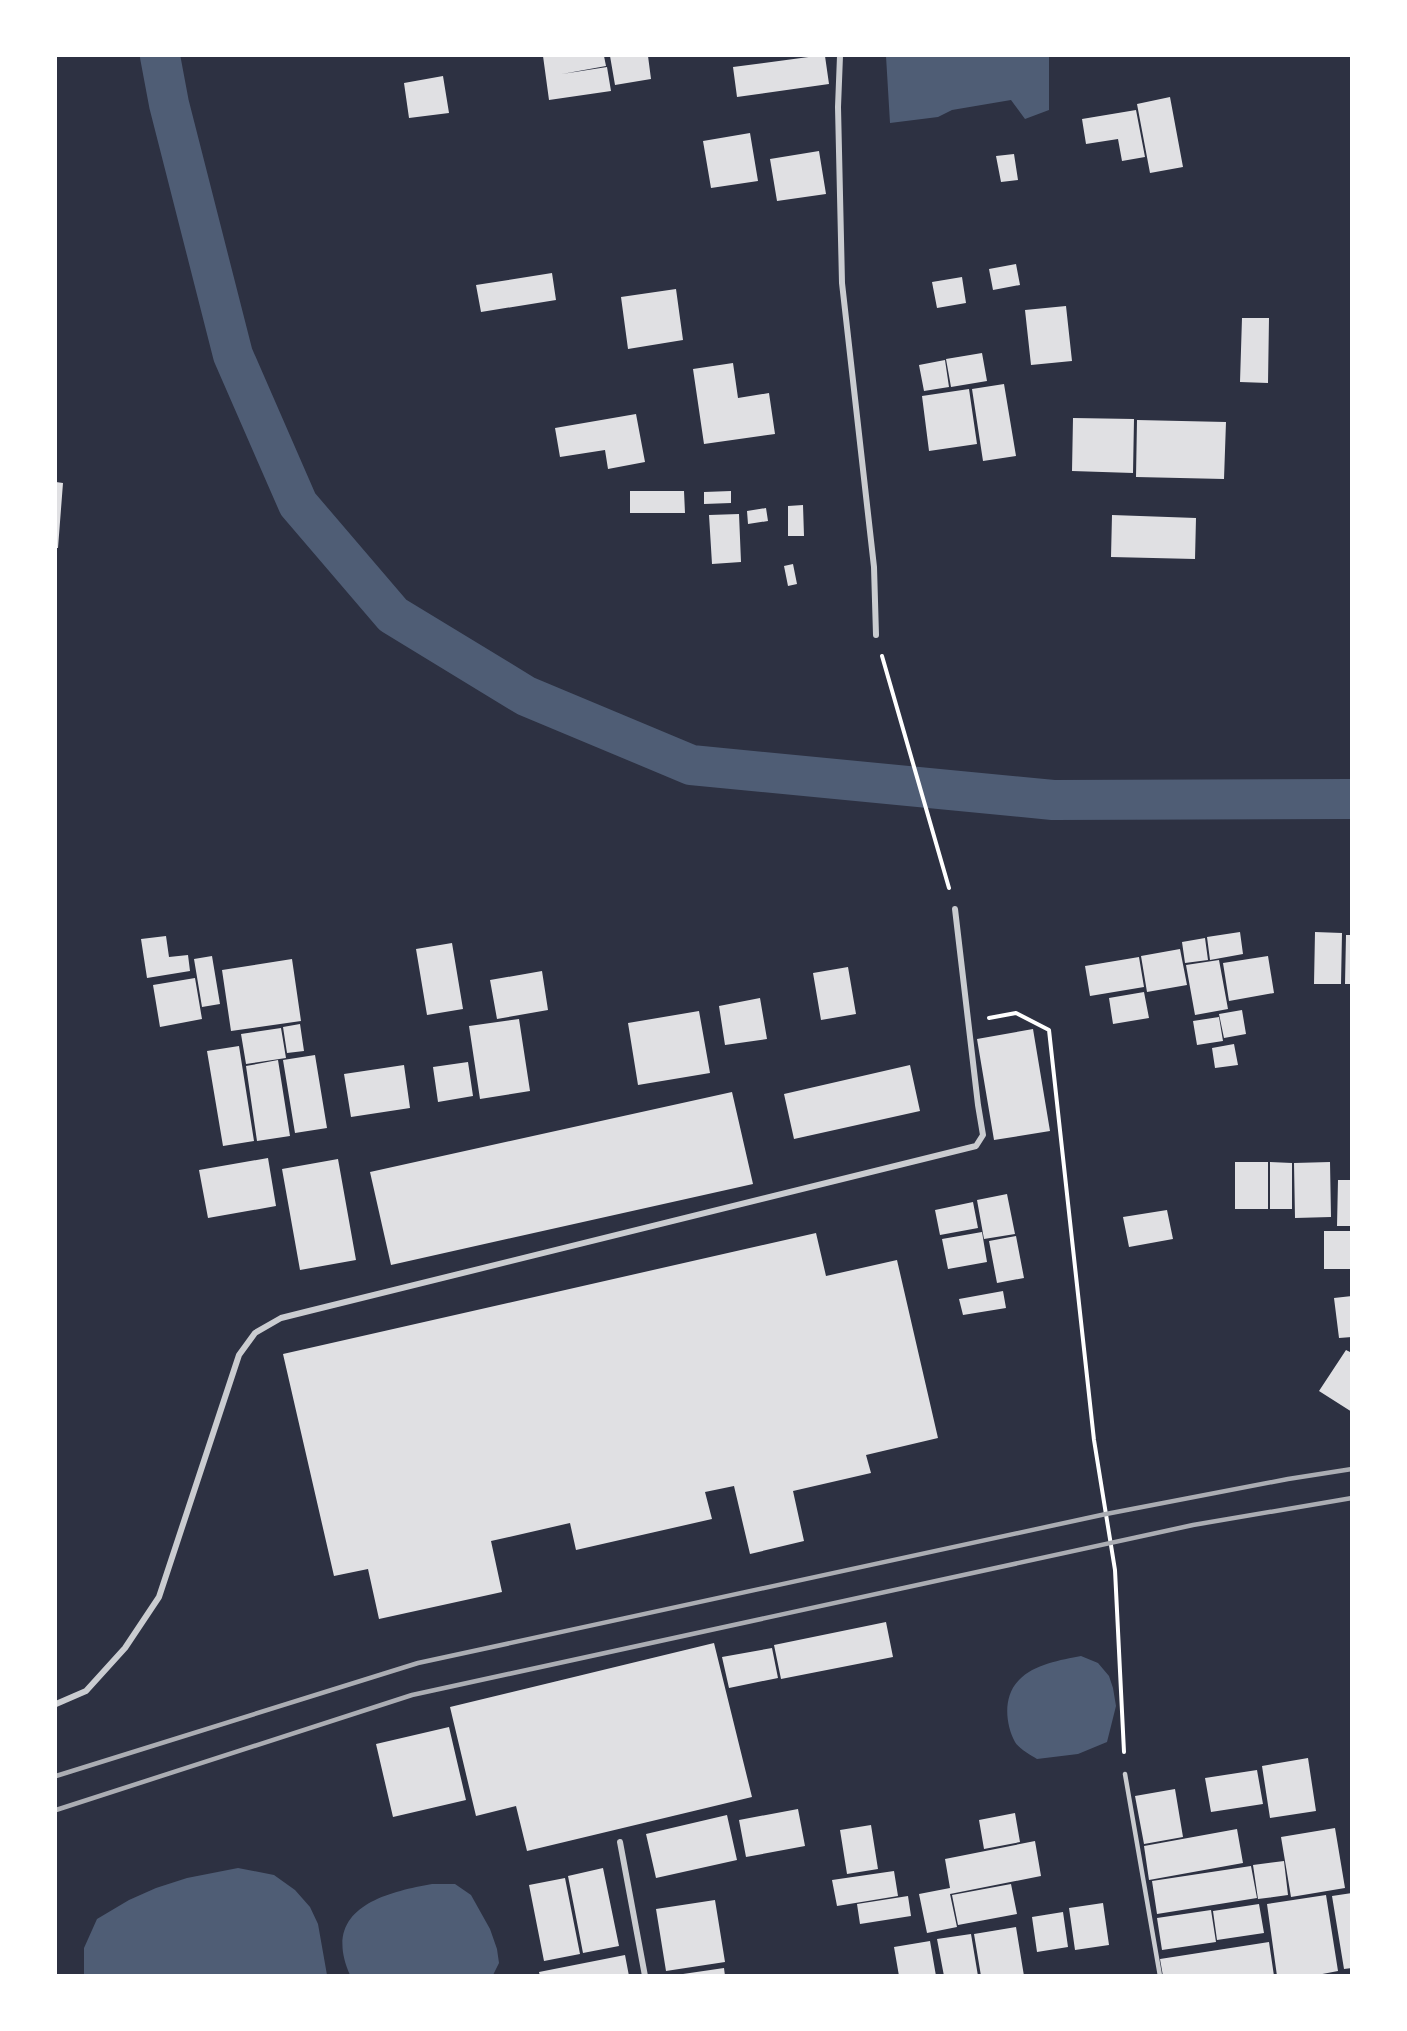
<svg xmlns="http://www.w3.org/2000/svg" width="1407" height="2031" font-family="'Nunito Sans',sans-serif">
<rect width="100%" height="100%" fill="#2d3142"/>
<path fill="#4f5d75" d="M 886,56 L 1049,56 L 1049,110 L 1025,119 L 1011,100 L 952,110 L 938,117 L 890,123 Z
M 1081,1656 L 1098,1663 L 1109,1676 L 1113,1688 L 1116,1706 L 1107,1742 L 1078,1754 L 1037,1759 C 1031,1755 1019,1749 1015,1742 C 1005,1723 1003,1696 1019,1680 C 1034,1664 1061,1660 1081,1656 Z
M 238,1868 L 274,1875 L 295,1890 L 310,1907 L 318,1924 L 327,1975 L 84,1975 L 84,1948 L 97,1919 L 129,1900 L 156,1888 L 187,1878 Z
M 432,1884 L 455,1884 L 471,1895 L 490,1929 L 497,1949 L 499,1963 L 493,1975 L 350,1975 C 321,1910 381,1893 432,1884 Z"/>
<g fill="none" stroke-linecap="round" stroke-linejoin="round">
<path stroke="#4f5d75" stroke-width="40" d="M 160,56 L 169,104 L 233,355 L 298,504 L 393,615 L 526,696 L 691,765 L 1053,800 L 1352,799"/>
</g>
<path fill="#e0e0e3" d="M 543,56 L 604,56 L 606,66 L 562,74 L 607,67 L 611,91 L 549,100 Z
M 610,56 L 648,56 L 651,79 L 615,85 Z
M 816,56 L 825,56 L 829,84 L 737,97 L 733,67 Z
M 443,76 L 449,113 L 409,118 L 404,83 Z
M 1170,97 L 1183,167 L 1150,173 L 1137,104 Z
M 1136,110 L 1145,157 L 1122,161 L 1118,139 L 1086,144 L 1082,119 Z
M 750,133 L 758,181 L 711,188 L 703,141 Z
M 819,151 L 826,194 L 777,201 L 770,159 Z
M 1014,154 L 1018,180 L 1001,182 L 996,156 Z
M 1016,264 L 1020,285 L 993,290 L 989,269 Z
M 552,273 L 556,300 L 481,312 L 476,285 Z
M 962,277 L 966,303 L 937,308 L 932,282 Z
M 676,289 L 683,340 L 628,349 L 621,297 Z
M 1066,306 L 1072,361 L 1031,365 L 1025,310 Z
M 1242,318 L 1269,318 L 1268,383 L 1240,382 Z
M 982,353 L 987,381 L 951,387 L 946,359 Z
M 945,360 L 949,387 L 924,391 L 919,365 Z
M 733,363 L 738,398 L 769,393 L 775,434 L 704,444 L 693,369 Z
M 1004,384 L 1016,456 L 983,461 L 972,389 Z
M 969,389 L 977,444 L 929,451 L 922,396 Z
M 636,414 L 645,462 L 608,469 L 605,450 L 560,457 L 555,428 Z
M 1073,418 L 1134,419 L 1133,473 L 1072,471 Z
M 1137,420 L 1226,422 L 1224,479 L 1136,477 Z
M 56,482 L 63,483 L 58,548 L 56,548 Z
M 630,491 L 684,491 L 685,513 L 630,513 Z
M 731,491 L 731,503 L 704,504 L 704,492 Z
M 803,505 L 804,536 L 788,536 L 788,506 Z
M 766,508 L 768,521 L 748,524 L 747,511 Z
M 739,514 L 741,562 L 712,564 L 709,515 Z
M 1112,515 L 1196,518 L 1195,559 L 1111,557 Z
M 793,564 L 797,584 L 788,586 L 784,566 Z
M 1240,932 L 1243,954 L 1210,960 L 1207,937 Z
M 1315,932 L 1342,933 L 1341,984 L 1314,984 Z
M 1346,935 L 1352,935 L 1352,984 L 1345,984 Z
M 166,936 L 169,957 L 188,955 L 190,971 L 147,978 L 141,939 Z
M 1205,938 L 1208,960 L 1185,963 L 1182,942 Z
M 452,943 L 463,1009 L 427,1015 L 416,949 Z
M 1180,949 L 1187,985 L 1147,992 L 1141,956 Z
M 212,956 L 220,1004 L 202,1007 L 194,959 Z
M 1268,956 L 1274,993 L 1229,1001 L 1223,963 Z
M 1139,957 L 1144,987 L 1090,996 L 1085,966 Z
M 292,959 L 301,1021 L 231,1031 L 222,970 Z
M 1219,960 L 1228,1009 L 1195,1015 L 1186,965 Z
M 848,967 L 856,1014 L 821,1020 L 813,973 Z
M 542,971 L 548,1010 L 497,1019 L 490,980 Z
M 195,978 L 202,1019 L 160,1027 L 153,985 Z
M 1144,992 L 1149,1018 L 1113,1024 L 1109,998 Z
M 760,998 L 767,1039 L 725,1045 L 719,1006 Z
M 1242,1010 L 1246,1034 L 1224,1038 L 1219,1014 Z
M 699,1011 L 710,1073 L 638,1085 L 628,1023 Z
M 1219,1017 L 1223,1041 L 1197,1045 L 1193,1021 Z
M 519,1019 L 530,1091 L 480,1099 L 469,1026 Z
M 300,1024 L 304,1051 L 287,1053 L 283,1027 Z
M 281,1028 L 286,1058 L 246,1064 L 241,1034 Z
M 1033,1029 L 1050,1131 L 994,1140 L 977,1039 Z
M 1234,1044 L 1238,1065 L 1215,1068 L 1212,1048 Z
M 239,1046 L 254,1141 L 223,1146 L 207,1051 Z
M 315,1055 L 327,1128 L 295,1133 L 283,1060 Z
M 278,1060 L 290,1136 L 257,1141 L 246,1066 Z
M 468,1062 L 473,1096 L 438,1102 L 433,1067 Z
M 404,1065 L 410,1108 L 351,1117 L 344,1074 Z
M 910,1065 L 920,1111 L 794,1139 L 784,1094 Z
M 732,1092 L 753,1184 L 391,1265 L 370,1172 Z
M 268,1158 L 276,1206 L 208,1218 L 199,1170 Z
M 338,1159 L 356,1260 L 300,1270 L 282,1169 Z
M 1235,1162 L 1268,1162 L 1268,1209 L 1235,1209 Z
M 1270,1162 L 1292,1163 L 1292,1209 L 1270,1209 Z
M 1330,1162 L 1331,1217 L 1295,1218 L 1294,1163 Z
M 1338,1180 L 1352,1180 L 1352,1226 L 1337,1226 Z
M 1007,1194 L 1015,1234 L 984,1239 L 977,1200 Z
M 973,1202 L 978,1228 L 940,1235 L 935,1210 Z
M 1167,1210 L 1173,1239 L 1129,1247 L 1123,1217 Z
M 1324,1231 L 1352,1231 L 1352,1269 L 1324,1269 Z
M 982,1232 L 987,1262 L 948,1269 L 942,1239 Z
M 816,1233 L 826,1276 L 897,1260 L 938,1438 L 866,1455 L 871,1473 L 793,1491 L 804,1541 L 750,1554 L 734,1486 L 705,1492 L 712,1519 L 576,1550 L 570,1523 L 491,1541 L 502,1592 L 379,1619 L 368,1569 L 334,1576 L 283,1354 Z
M 1016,1236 L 1024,1278 L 997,1283 L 989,1241 Z
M 1003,1291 L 1006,1308 L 963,1315 L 959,1299 Z
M 1352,1296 L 1352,1337 L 1339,1338 L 1334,1298 Z
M 1346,1350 L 1352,1353 L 1352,1412 L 1319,1391 Z
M 886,1622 L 893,1657 L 781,1679 L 774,1645 Z
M 714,1643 L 752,1797 L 527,1851 L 516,1806 L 476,1816 L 450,1707 Z
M 772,1648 L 778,1678 L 729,1688 L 722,1657 Z
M 449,1727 L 466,1800 L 393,1817 L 376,1744 Z
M 1308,1758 L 1316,1811 L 1270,1818 L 1262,1766 Z
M 1257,1770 L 1263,1804 L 1211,1812 L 1205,1778 Z
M 1175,1789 L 1183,1837 L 1144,1844 L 1135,1796 Z
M 798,1809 L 805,1846 L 746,1857 L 739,1820 Z
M 1015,1813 L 1020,1842 L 984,1849 L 979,1820 Z
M 727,1815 L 737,1860 L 656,1878 L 646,1834 Z
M 871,1825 L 878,1869 L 847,1874 L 840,1830 Z
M 1335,1828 L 1345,1888 L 1291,1897 L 1281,1837 Z
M 1237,1829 L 1243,1863 L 1149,1880 L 1144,1846 Z
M 1035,1841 L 1041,1876 L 950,1894 L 957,1927 L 927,1933 L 919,1894 L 950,1888 L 945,1859 Z
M 1284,1861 L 1288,1895 L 1258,1899 L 1253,1865 Z
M 1251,1866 L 1257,1898 L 1157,1914 L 1152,1881 Z
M 603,1868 L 619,1946 L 583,1953 L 568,1876 Z
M 894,1871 L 898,1896 L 837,1906 L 832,1880 Z
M 565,1878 L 580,1954 L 544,1961 L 529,1885 Z
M 1011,1884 L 1017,1914 L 958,1925 L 952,1895 Z
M 1352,1893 L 1352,1968 L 1344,1969 L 1332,1896 Z
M 1326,1895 L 1338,1971 L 1312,1976 L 1277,1976 L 1267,1904 Z
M 908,1896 L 911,1916 L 860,1924 L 857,1904 Z
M 715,1900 L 725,1962 L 666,1971 L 656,1909 Z
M 1103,1903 L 1109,1945 L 1075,1950 L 1069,1908 Z
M 1259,1904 L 1264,1933 L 1217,1940 L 1213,1911 Z
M 1211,1910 L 1216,1942 L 1162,1950 L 1157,1918 Z
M 1063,1912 L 1068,1947 L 1037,1952 L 1032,1917 Z
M 1016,1927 L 1024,1976 L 981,1976 L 974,1934 Z
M 971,1934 L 978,1976 L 944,1976 L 937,1939 Z
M 930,1941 L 936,1976 L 899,1976 L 894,1947 Z
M 1269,1942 L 1274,1976 L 1163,1976 L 1160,1959 Z
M 625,1955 L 629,1976 L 540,1976 L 539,1972 Z
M 724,1968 L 725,1976 L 683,1976 L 683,1974 Z"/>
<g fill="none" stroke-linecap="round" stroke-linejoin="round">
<path stroke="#fff" stroke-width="4" d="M 882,656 L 949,888
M 989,1018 L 1016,1013 L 1049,1030 L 1094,1440 L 1115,1570 L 1124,1752"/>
<path stroke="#caccd0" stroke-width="4.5" d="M 1125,1774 L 1160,1976"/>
<path stroke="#caccd0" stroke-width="6" d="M 840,56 L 838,107 L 842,283 L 874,567 L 876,635
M 56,1704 L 86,1691 L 125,1648 L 159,1597 L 239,1355 L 255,1333 L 281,1318 L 309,1311 L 976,1146 L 983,1135 L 978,1105 L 955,909
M 620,1842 L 645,1976"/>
<path stroke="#abadb3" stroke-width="4.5" d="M 56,1776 L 418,1663 L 1106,1514 L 1288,1479 L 1352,1469
M 56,1810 L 412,1695 L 1193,1525 L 1352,1498"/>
</g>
<rect width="1407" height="2031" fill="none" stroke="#ffffff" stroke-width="114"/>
</svg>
